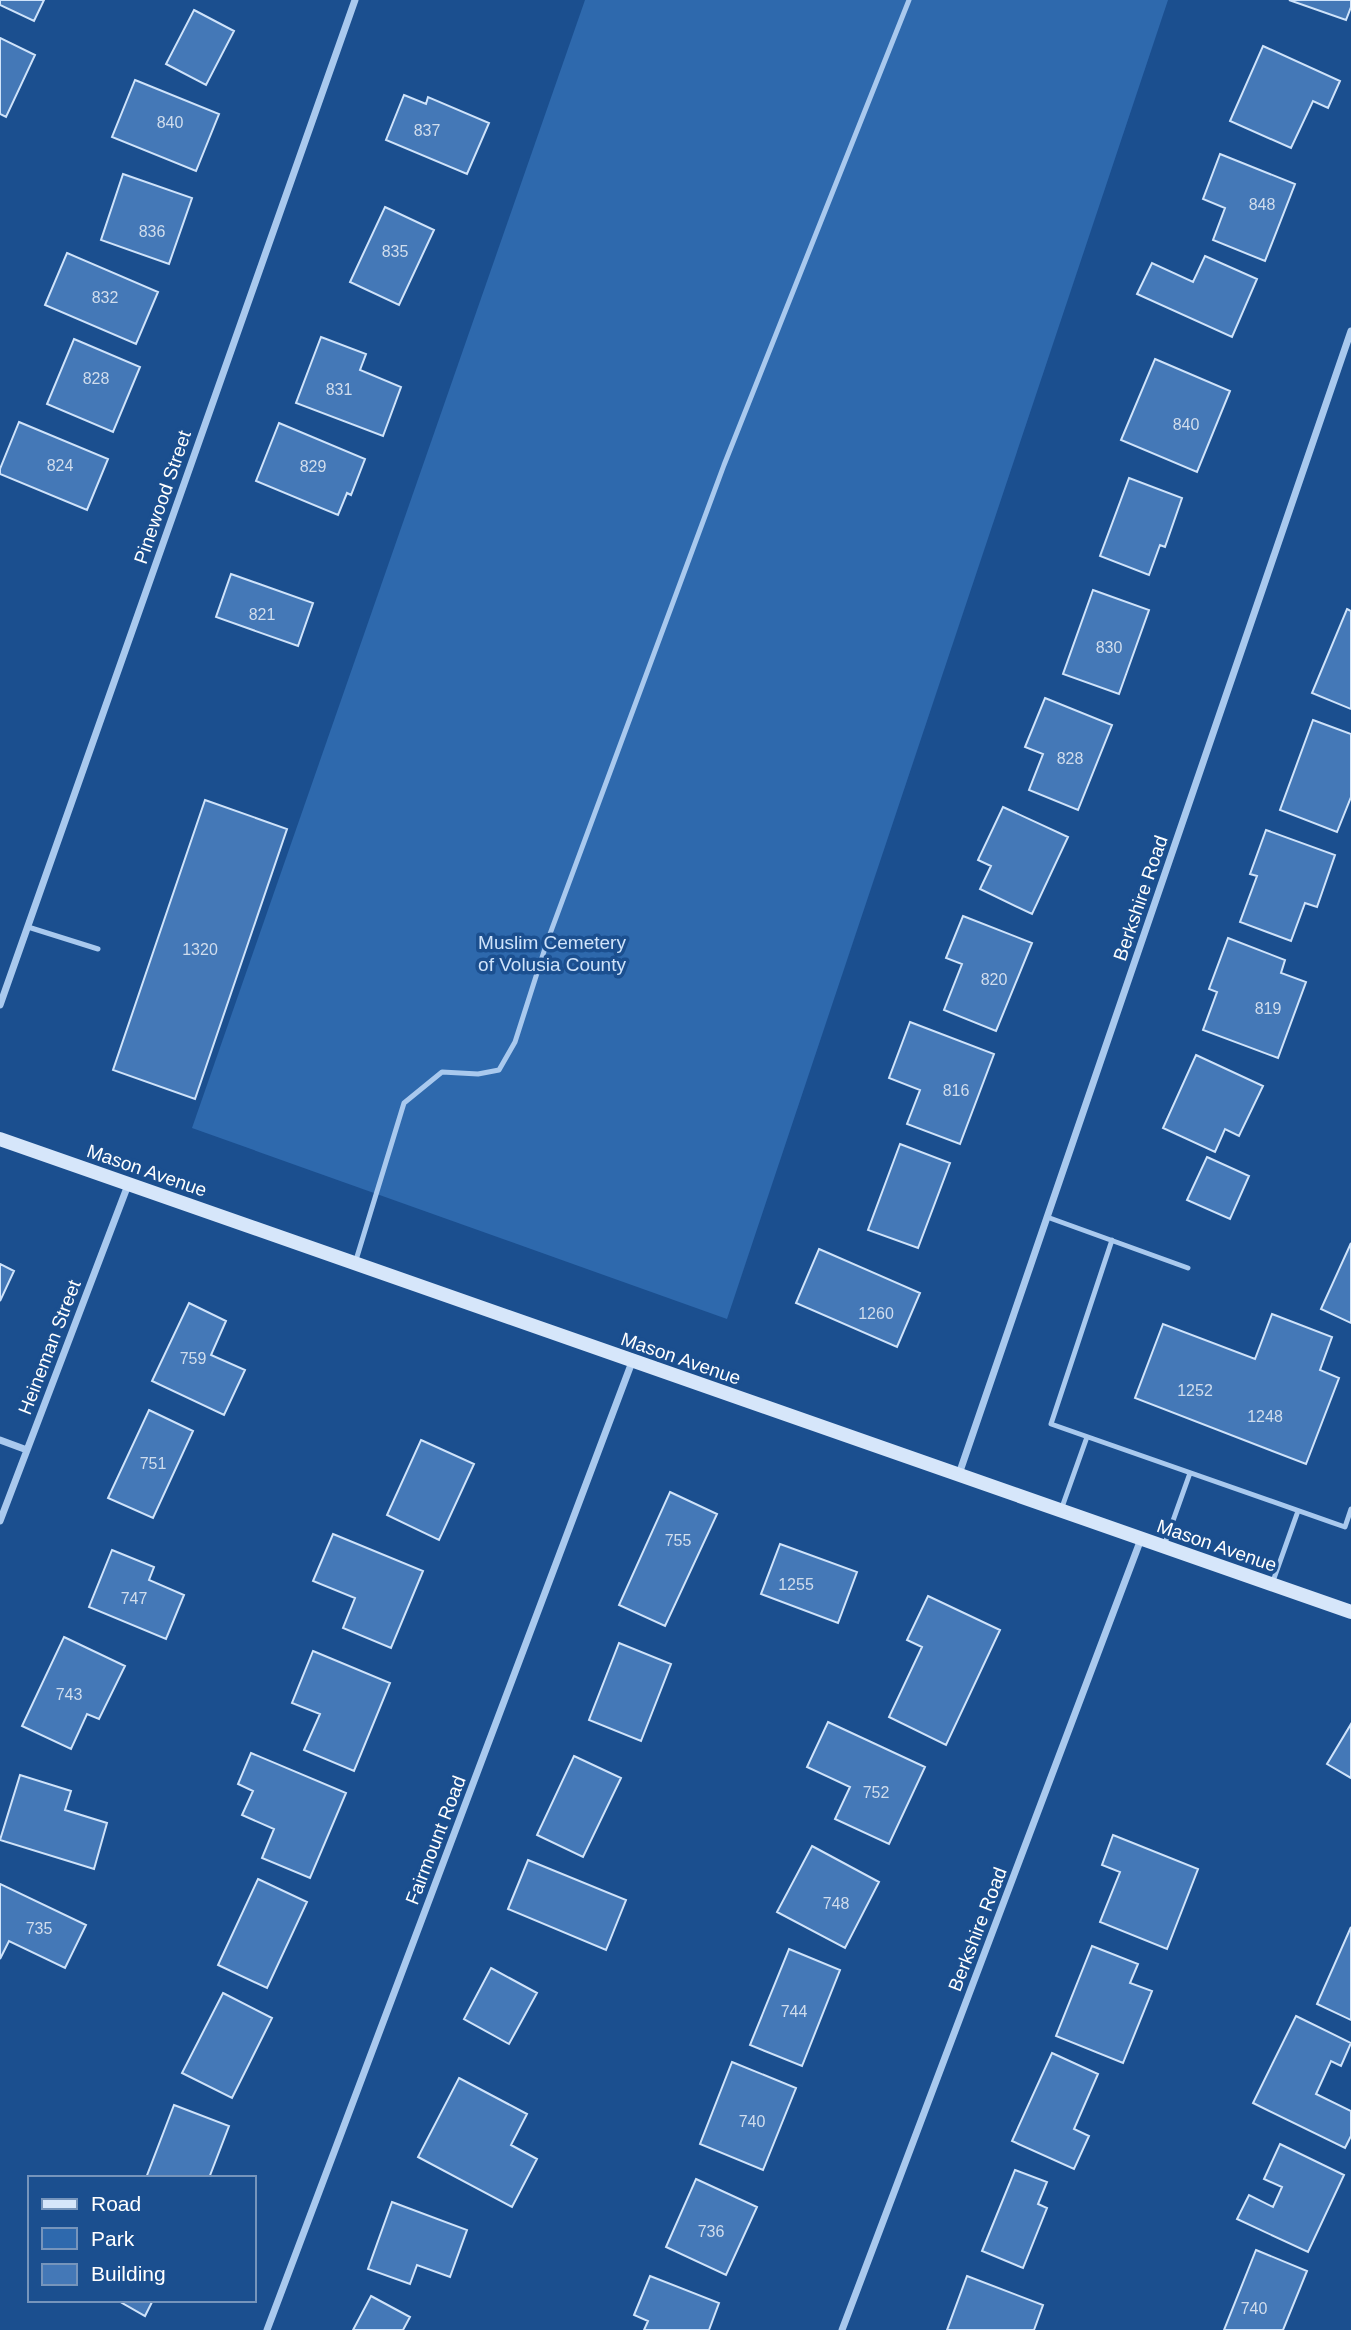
<svg xmlns="http://www.w3.org/2000/svg" width="1351" height="2330" font-family="Arial,sans-serif">
<rect width="100%" height="100%" fill="#1b4f8f"/>
<path fill="#2e69ad" d="M 585,0 L 1168,0 L 727,1319 L 192,1128 Z"/>
<path fill="#4478b7" stroke="#cfe3fa" stroke-width="2" d="M 0,0 L 44,0 L 34,21 L 0,5 Z
M 1289,0 L 1351,0 L 1351,7 L 1346,20 Z
M 194,10 L 234,31 L 206,85 L 166,64 Z
M 0,38 L 35,55 L 6,117 L 0,114 Z
M 1263,46 L 1340,81 L 1328,108 L 1313,101 L 1291,148 L 1230,121 Z
M 135,80 L 219,114 L 196,171 L 112,137 Z
M 404,95 L 426,104 L 428,97 L 489,123 L 467,174 L 386,140 Z
M 1220,154 L 1295,184 L 1265,261 L 1213,240 L 1225,208 L 1203,199 Z
M 123,174 L 192,198 L 169,264 L 101,240 Z
M 385,207 L 434,230 L 399,305 L 350,282 Z
M 67,253 L 158,292 L 136,344 L 45,305 Z
M 1205,256 L 1257,279 L 1232,337 L 1137,294 L 1152,263 L 1193,282 Z
M 321,337 L 366,354 L 360,370 L 401,387 L 383,436 L 296,403 Z
M 74,339 L 140,367 L 113,432 L 47,404 Z
M 1155,359 L 1230,391 L 1197,472 L 1121,440 Z
M 19,422 L 108,459 L 87,510 L 0,474 L 0,469 Z
M 279,423 L 365,459 L 351,495 L 347,493 L 338,515 L 256,481 Z
M 1129,478 L 1182,498 L 1165,547 L 1160,545 L 1149,575 L 1100,556 Z
M 231,574 L 313,603 L 298,646 L 216,617 Z
M 1093,590 L 1149,610 L 1119,694 L 1063,674 Z
M 1347,609 L 1351,611 L 1351,709 L 1312,693 Z
M 1045,698 L 1112,725 L 1078,810 L 1029,790 L 1043,754 L 1025,747 Z
M 1313,720 L 1351,734 L 1351,797 L 1337,832 L 1280,810 Z
M 205,800 L 287,829 L 195,1099 L 113,1070 Z
M 1003,807 L 1068,837 L 1032,914 L 980,889 L 991,866 L 978,860 Z
M 1266,830 L 1335,855 L 1317,907 L 1305,903 L 1291,941 L 1240,922 L 1257,876 L 1250,874 Z
M 963,916 L 1032,943 L 996,1031 L 944,1010 L 962,964 L 946,958 Z
M 1228,938 L 1285,960 L 1281,973 L 1306,982 L 1278,1058 L 1203,1030 L 1217,992 L 1209,989 Z
M 910,1022 L 994,1054 L 960,1144 L 907,1124 L 920,1090 L 889,1078 Z
M 1196,1055 L 1263,1086 L 1239,1136 L 1225,1129 L 1215,1152 L 1163,1128 Z
M 900,1144 L 950,1163 L 918,1248 L 868,1230 Z
M 1207,1157 L 1249,1176 L 1230,1219 L 1187,1200 Z
M 1351,1243 L 1351,1323 L 1321,1309 Z
M 819,1249 L 920,1293 L 897,1347 L 796,1303 Z
M 0,1264 L 14,1271 L 0,1301 Z
M 189,1303 L 226,1321 L 211,1355 L 245,1370 L 224,1415 L 152,1381 Z
M 1272,1314 L 1332,1337 L 1320,1370 L 1339,1378 L 1306,1464 L 1135,1398 L 1163,1324 L 1255,1359 Z
M 149,1410 L 193,1431 L 153,1518 L 108,1498 Z
M 421,1440 L 474,1464 L 439,1540 L 387,1515 Z
M 670,1492 L 717,1514 L 665,1626 L 619,1605 Z
M 333,1534 L 423,1571 L 391,1648 L 343,1628 L 355,1598 L 313,1581 Z
M 780,1544 L 857,1572 L 838,1623 L 761,1594 Z
M 112,1550 L 154,1567 L 149,1580 L 184,1595 L 166,1639 L 89,1607 Z
M 928,1596 L 1000,1630 L 946,1745 L 889,1717 L 922,1647 L 907,1640 Z
M 64,1637 L 125,1666 L 99,1719 L 87,1714 L 71,1749 L 22,1726 Z
M 619,1643 L 671,1664 L 641,1741 L 589,1720 Z
M 313,1651 L 390,1683 L 354,1771 L 304,1750 L 320,1714 L 292,1703 Z
M 828,1722 L 925,1767 L 889,1844 L 835,1819 L 850,1787 L 807,1767 Z
M 1351,1724 L 1351,1778 L 1327,1764 Z
M 251,1753 L 346,1793 L 310,1878 L 262,1858 L 274,1829 L 242,1815 L 253,1791 L 238,1784 Z
M 574,1756 L 621,1778 L 583,1857 L 537,1835 Z
M 20,1775 L 71,1791 L 65,1810 L 107,1823 L 94,1869 L 0,1840 Z
M 1113,1835 L 1198,1869 L 1167,1949 L 1100,1922 L 1120,1872 L 1102,1865 Z
M 812,1846 L 879,1882 L 845,1948 L 777,1912 Z
M 528,1860 L 626,1900 L 606,1950 L 508,1909 Z
M 258,1879 L 307,1902 L 267,1988 L 218,1965 Z
M 0,1884 L 86,1925 L 65,1968 L 9,1941 L 0,1959 Z
M 1351,1927 L 1351,2020 L 1317,2004 Z
M 1092,1946 L 1138,1964 L 1130,1983 L 1152,1991 L 1123,2063 L 1056,2036 Z
M 789,1949 L 840,1970 L 802,2066 L 750,2045 Z
M 491,1968 L 537,1993 L 509,2044 L 464,2019 Z
M 223,1993 L 272,2018 L 232,2098 L 182,2073 Z
M 1296,2016 L 1351,2043 L 1341,2066 L 1331,2061 L 1316,2094 L 1351,2111 L 1351,2136 L 1345,2148 L 1253,2103 Z
M 1052,2053 L 1098,2074 L 1074,2129 L 1089,2136 L 1074,2169 L 1012,2141 Z
M 732,2062 L 796,2088 L 763,2170 L 700,2144 Z
M 459,2078 L 527,2114 L 511,2145 L 537,2159 L 512,2207 L 418,2157 Z
M 174,2105 L 229,2126 L 209,2178 L 146,2178 Z
M 1280,2144 L 1344,2175 L 1308,2252 L 1237,2219 L 1249,2195 L 1273,2207 L 1282,2187 L 1264,2179 Z
M 1015,2170 L 1047,2182 L 1038,2204 L 1047,2208 L 1023,2268 L 982,2251 Z
M 696,2179 L 757,2207 L 726,2275 L 666,2247 Z
M 392,2202 L 467,2230 L 450,2277 L 417,2265 L 410,2284 L 368,2269 Z
M 1256,2250 L 1307,2271 L 1283,2330 L 1224,2330 Z
M 650,2276 L 719,2303 L 709,2330 L 644,2330 L 648,2321 L 634,2315 Z
M 967,2276 L 1043,2305 L 1034,2330 L 947,2330 Z
M 371,2296 L 410,2317 L 403,2330 L 353,2330 Z
M 117,2300 L 153,2300 L 145,2316 Z"/>
<g fill="none" stroke-linecap="round" stroke-linejoin="round">
<path stroke="#a9c9ee" stroke-width="5" d="M 28,927 L 98,949
M 1047,1217 L 1188,1268
M 1112,1240 L 1051,1424 L 1345,1527 L 1351,1509
M 356,1260 L 404,1103 L 442,1072 L 478,1074 L 499,1070 L 515,1042 L 547,942 L 724,465 L 909,0
M 1061,1510 L 1087,1437
M 1164,1546 L 1190,1473
M 1272,1584 L 1298,1511"/>
<path stroke="#a9c9ee" stroke-width="7" d="M 0,1005 L 355,0
M 0,1440 L 27,1450
M 959,1474 L 1351,331
M 0,1521 L 128,1185
M 267,2330 L 632,1362
M 842,2330 L 1141,1539"/>
<path stroke="#d6e6fa" stroke-width="14" d="M 0,1139 L 1351,1612"/>
</g>
<g text-anchor="middle" stroke-width="7" stroke-linejoin="round" paint-order="stroke">
<g font-size="16" fill="#d0dded">
<text x="170" y="128">840</text>
<text x="427" y="136">837</text>
<text x="1262" y="210">848</text>
<text x="152" y="237">836</text>
<text x="395" y="257">835</text>
<text x="105" y="303">832</text>
<text x="96" y="384">828</text>
<text x="339" y="395">831</text>
<text x="1186" y="430">840</text>
<text x="60" y="471">824</text>
<text x="313" y="472">829</text>
<text x="262" y="620">821</text>
<text x="1109" y="653">830</text>
<text x="1070" y="764">828</text>
<text x="200" y="955">1320</text>
<text x="994" y="985">820</text>
<text x="1268" y="1014">819</text>
<text x="956" y="1096">816</text>
<text x="876" y="1319">1260</text>
<text x="193" y="1364">759</text>
<text x="1195" y="1396">1252</text>
<text x="1265" y="1422">1248</text>
<text x="153" y="1469">751</text>
<text x="678" y="1546">755</text>
<text x="796" y="1590">1255</text>
<text x="134" y="1604">747</text>
<text x="69" y="1700">743</text>
<text x="876" y="1798">752</text>
<text x="836" y="1909">748</text>
<text x="39" y="1934">735</text>
<text x="794" y="2017">744</text>
<text x="752" y="2127">740</text>
<text x="711" y="2237">736</text>
<text x="1254" y="2314">740</text>
</g>
<g font-size="19" fill="#fff" stroke="#1b4f8f">
<text transform="translate(162 497) rotate(-71)" y="7">Pinewood Street</text>
<text transform="translate(1140 898) rotate(-71)" y="7">Berkshire Road</text>
<text transform="translate(147 1170) rotate(19)" y="7">Mason Avenue</text>
<text transform="translate(49 1347) rotate(-69)" y="7">Heineman Street</text>
<text transform="translate(681 1358) rotate(19)" y="7">Mason Avenue</text>
<text transform="translate(1217 1545) rotate(19)" y="7">Mason Avenue</text>
<text transform="translate(435 1840) rotate(-69)" y="7">Fairmount Road</text>
<text transform="translate(977 1929) rotate(-69)" y="7">Berkshire Road</text>
</g>
<g font-size="19" fill="#cfe3fa" stroke="#1b4f8f">
<text x="552" y="949">Muslim Cemetery<tspan x="552" dy="22">of Volusia County</tspan></text>
</g>
</g>
<rect x="28" y="2176" width="228" height="126" fill="#1b4f8f" stroke="#7695bc" stroke-width="2"/>
<rect x="42" y="2199" width="35" height="10" fill="#d6e6fa" stroke="#7695bc" stroke-width="2"/>
<text x="91" y="2211" font-size="21" fill="#ffffff">Road</text>
<rect x="42" y="2228" width="35" height="21" fill="#2e69ad" stroke="#7695bc" stroke-width="2"/>
<text x="91" y="2246" font-size="21" fill="#ffffff">Park</text>
<rect x="42" y="2264" width="35" height="21" fill="#4478b7" stroke="#7695bc" stroke-width="2"/>
<text x="91" y="2281" font-size="21" fill="#ffffff">Building</text>
</svg>
